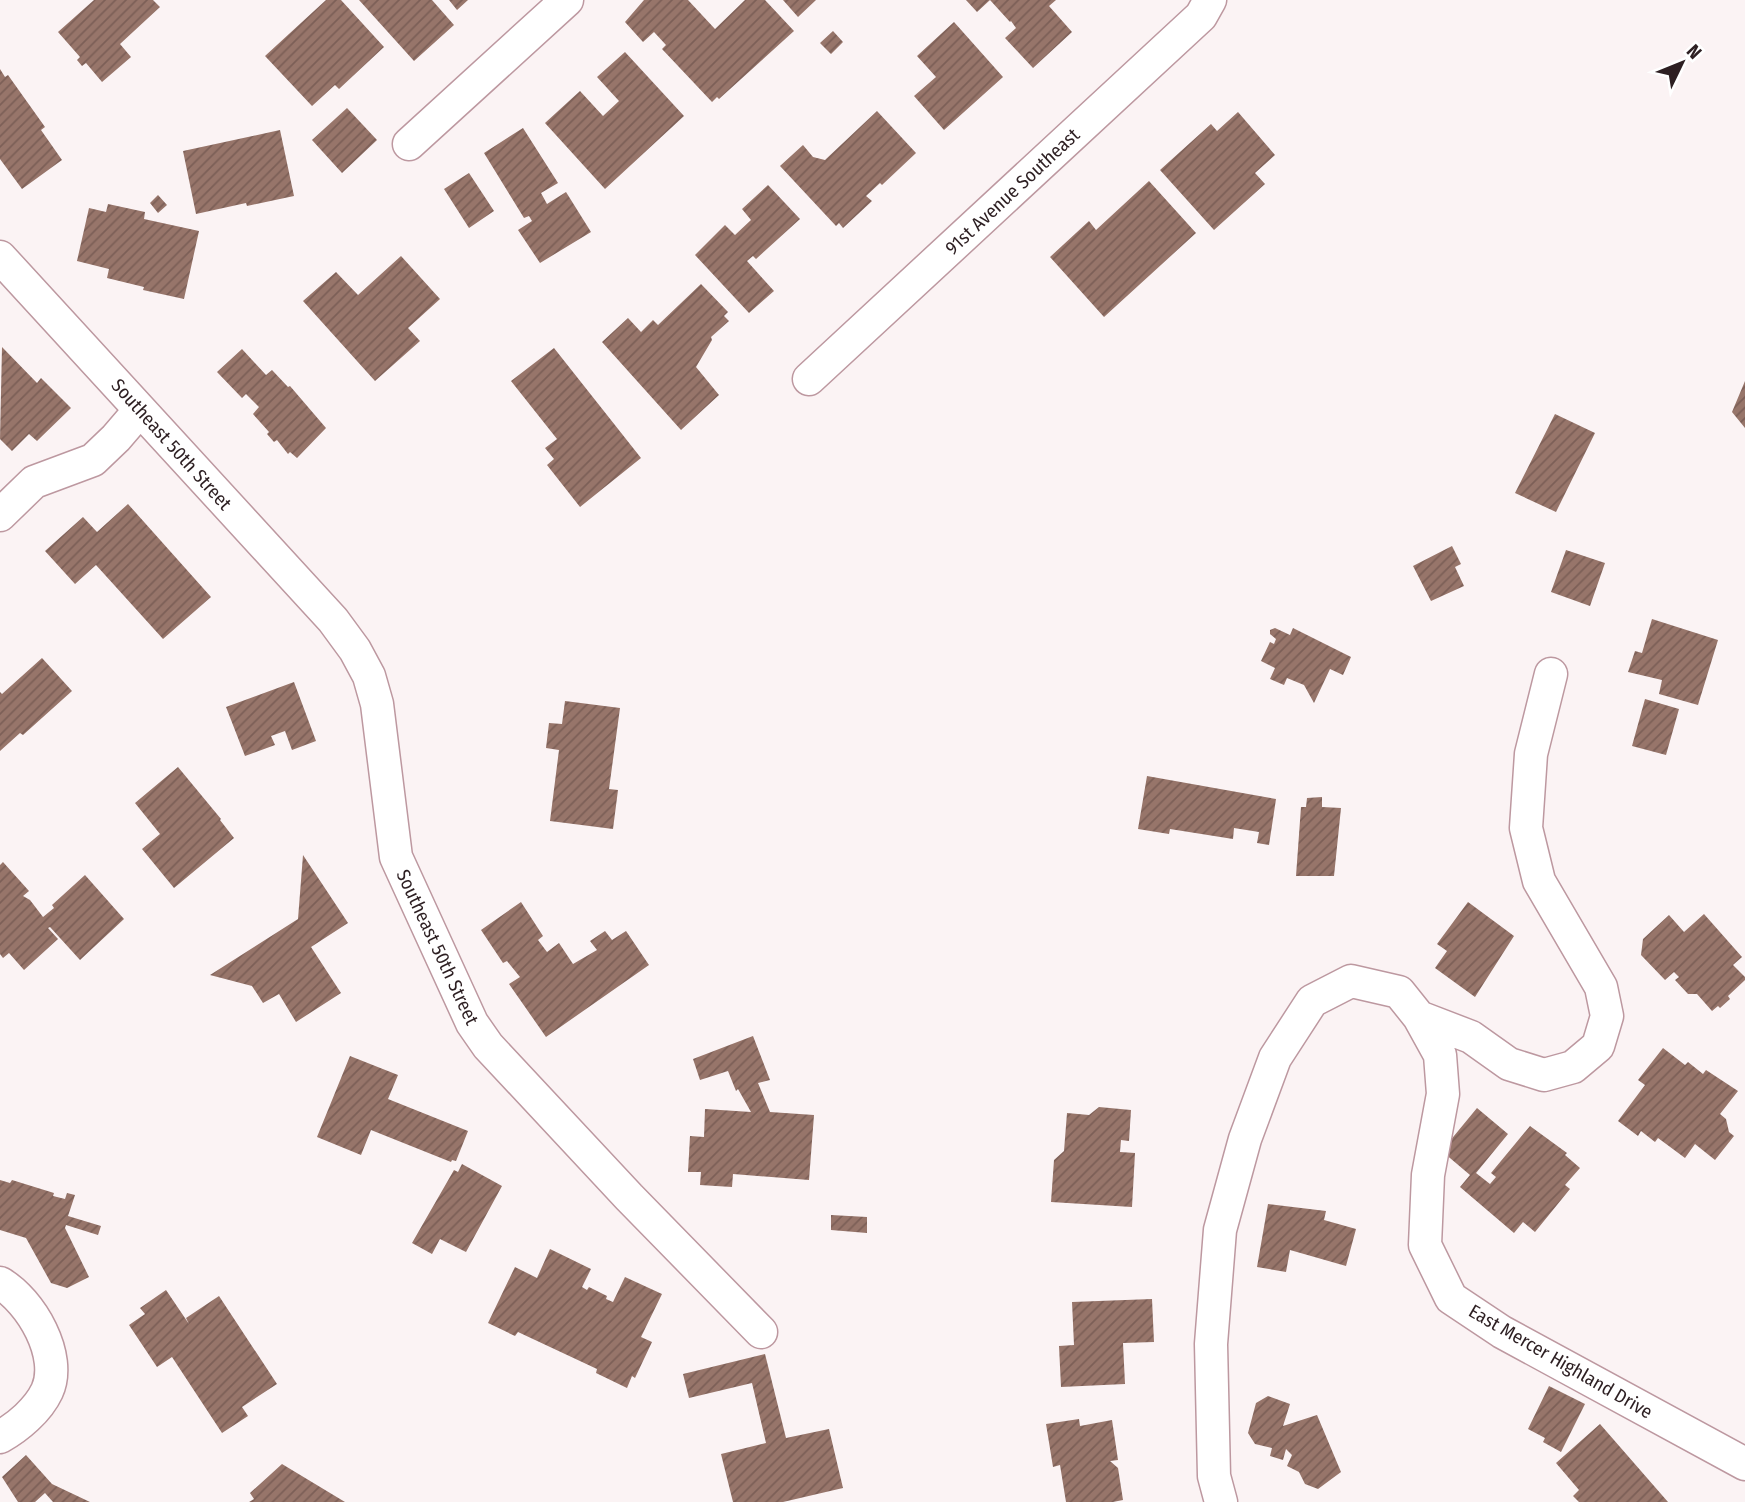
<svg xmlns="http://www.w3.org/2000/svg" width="1745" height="1502" font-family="'Fira Sans Condensed',sans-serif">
<defs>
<pattern id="building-hatch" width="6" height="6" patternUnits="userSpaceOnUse" patternTransform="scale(1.75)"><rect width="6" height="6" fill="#97756a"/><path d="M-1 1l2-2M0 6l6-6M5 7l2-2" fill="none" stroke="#7c5f57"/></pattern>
</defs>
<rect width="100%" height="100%" fill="#fbf3f4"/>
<path fill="url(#building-hatch)" d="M 94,0 L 153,0 L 160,7 L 120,44 L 131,57 L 102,82 L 86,63 L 82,66 L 77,60 L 80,57 L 58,32 Z
M 326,0 L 341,0 L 384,47 L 339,89 L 335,85 L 312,106 L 265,56 Z
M 359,0 L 432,0 L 454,25 L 414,61 Z
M 449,0 L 468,0 L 457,10 Z
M 644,0 L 688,0 L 715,29 L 745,0 L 765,0 L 794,31 L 719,99 L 717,97 L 712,102 L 662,49 L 666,45 L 654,32 L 643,42 L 625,22 Z
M 783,0 L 816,0 L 798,17 Z
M 966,0 L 1056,0 L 1049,6 L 1072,32 L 1033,68 L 1005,38 L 1016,28 L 1011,21 L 1010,22 L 990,0 L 977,12 Z
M 954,22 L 1003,77 L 944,130 L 914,96 L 936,77 L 917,56 Z
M 833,31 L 843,42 L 831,54 L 820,43 Z
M 625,52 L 684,116 L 605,189 L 545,123 L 580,91 L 603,116 L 619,101 L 597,77 Z
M 0,69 L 5,77 L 8,75 L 45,127 L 41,130 L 62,160 L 22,189 L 0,159 Z
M 347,108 L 377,140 L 342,173 L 312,140 Z
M 877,111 L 916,153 L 882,185 L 880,183 L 866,196 L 872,201 L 843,228 L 839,223 L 836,226 L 780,166 L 803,145 L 813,157 L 825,160 Z
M 1238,112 L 1275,155 L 1255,173 L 1265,184 L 1214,230 L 1160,170 L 1211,124 L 1217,131 Z
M 523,128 L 558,183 L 541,193 L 547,204 L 566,192 L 591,232 L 540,263 L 518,230 L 532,221 L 529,216 L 524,218 L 484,153 Z
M 280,130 L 294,196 L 247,206 L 246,203 L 196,214 L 183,151 Z
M 469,173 L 494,211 L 469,228 L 444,189 Z
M 1149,181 L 1196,233 L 1104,317 L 1050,257 L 1089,221 L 1096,230 Z
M 768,185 L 800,219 L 756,259 L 753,256 L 747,261 L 774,291 L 749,313 L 695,255 L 725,225 L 735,235 L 751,220 L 742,209 Z
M 158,195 L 167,205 L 158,213 L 150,203 Z
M 108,204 L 145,212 L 144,219 L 199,231 L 184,299 L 143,290 L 144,287 L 107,278 L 109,269 L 77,261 L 89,208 L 106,212 Z
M 401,256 L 440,299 L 408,328 L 420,341 L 375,381 L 303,301 L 336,272 L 358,295 Z
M 701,284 L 728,312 L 724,316 L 729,321 L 711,337 L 712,340 L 696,367 L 719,395 L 681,430 L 602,342 L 628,318 L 641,332 L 653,320 L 658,325 Z
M 2,347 L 37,383 L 41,378 L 71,408 L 37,441 L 29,434 L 12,451 L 0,439 Z
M 554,348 L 641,458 L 580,507 L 547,465 L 554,459 L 545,448 L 557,439 L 511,381 Z
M 242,349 L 266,375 L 272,370 L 288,387 L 290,386 L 326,428 L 297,458 L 290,452 L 288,454 L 277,440 L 274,442 L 267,434 L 269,432 L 253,414 L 259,407 L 246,394 L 242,398 L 217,372 Z
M 1745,381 L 1745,428 L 1732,412 Z
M 1555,414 L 1595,433 L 1556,512 L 1515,493 Z
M 128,504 L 211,597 L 163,639 L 96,565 L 75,584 L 45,551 L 83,517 L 97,532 Z
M 1452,546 L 1461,564 L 1455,567 L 1464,586 L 1431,601 L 1413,566 Z
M 1566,550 L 1605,563 L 1590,606 L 1551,592 Z
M 1652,619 L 1718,640 L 1698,705 L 1659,694 L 1662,680 L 1628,672 L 1635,651 L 1642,653 Z
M 1275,628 L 1290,635 L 1293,628 L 1351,657 L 1343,675 L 1330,669 L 1314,703 L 1304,685 L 1287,678 L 1284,685 L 1270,679 L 1275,668 L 1261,661 L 1270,642 L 1274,644 L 1276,639 L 1270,634 L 1270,630 Z
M 42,658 L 72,691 L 23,735 L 20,733 L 0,751 L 0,692 L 2,694 Z
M 294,682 L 316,741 L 292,750 L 285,731 L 271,736 L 275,745 L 245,756 L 226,707 Z
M 1645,699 L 1679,709 L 1666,755 L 1632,746 Z
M 565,701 L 620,708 L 609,789 L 618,790 L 613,829 L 550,821 L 559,750 L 546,748 L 549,723 L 562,724 Z
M 178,767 L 221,819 L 220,820 L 234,838 L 174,888 L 142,849 L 160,834 L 135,803 Z
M 1147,776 L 1276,799 L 1269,845 L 1257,843 L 1259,832 L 1234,828 L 1233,839 L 1170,829 L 1169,834 L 1138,829 Z
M 1322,797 L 1322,807 L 1341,808 L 1334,876 L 1296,876 L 1301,807 L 1306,807 L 1307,798 Z
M 303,855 L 348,923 L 311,947 L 341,993 L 296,1022 L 279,994 L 263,1003 L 252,986 L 210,975 L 298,919 Z
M 3,862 L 29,891 L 23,896 L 30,900 L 43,917 L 54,908 L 52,905 L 85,875 L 124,919 L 80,960 L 50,927 L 48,928 L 58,939 L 24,970 L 9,953 L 3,958 L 0,954 L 0,865 Z
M 521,902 L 543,936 L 538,940 L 547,952 L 559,943 L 573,964 L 597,950 L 590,941 L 605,931 L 612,940 L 626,931 L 649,965 L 546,1037 L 509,984 L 520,977 L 507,961 L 503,963 L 481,930 Z
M 1468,902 L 1514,936 L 1475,997 L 1435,968 L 1447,951 L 1437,944 Z
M 1704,914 L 1742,957 L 1733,965 L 1745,977 L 1745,980 L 1728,996 L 1730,999 L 1720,1008 L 1718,1006 L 1712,1011 L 1697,994 L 1688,994 L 1675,980 L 1679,977 L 1674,972 L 1665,980 L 1641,955 L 1643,939 L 1669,915 L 1684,932 Z
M 753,1036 L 770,1080 L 758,1083 L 770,1112 L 814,1115 L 809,1180 L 733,1174 L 732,1187 L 700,1185 L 701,1172 L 688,1172 L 690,1136 L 704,1137 L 705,1109 L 751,1112 L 738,1089 L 736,1091 L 728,1071 L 700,1080 L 693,1059 Z
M 1663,1048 L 1685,1065 L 1688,1062 L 1703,1074 L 1706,1070 L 1738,1091 L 1720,1114 L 1726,1119 L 1729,1132 L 1734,1136 L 1715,1160 L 1695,1144 L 1685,1158 L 1658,1138 L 1655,1142 L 1641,1131 L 1638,1136 L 1618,1121 L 1645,1085 L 1638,1080 Z
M 350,1056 L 398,1075 L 388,1099 L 468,1131 L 456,1161 L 452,1160 L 451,1162 L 371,1130 L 361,1155 L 317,1137 Z
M 1099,1107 L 1131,1110 L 1129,1141 L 1121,1140 L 1120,1152 L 1135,1153 L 1132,1207 L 1051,1202 L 1054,1160 L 1064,1151 L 1067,1113 L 1089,1115 Z
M 1477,1108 L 1508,1134 L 1476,1173 L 1490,1184 L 1496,1177 L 1491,1173 L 1530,1126 L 1567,1153 L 1565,1155 L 1580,1168 L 1565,1185 L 1570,1189 L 1535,1232 L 1523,1222 L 1514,1233 L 1460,1187 L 1470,1175 L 1437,1147 L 1449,1142 Z
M 462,1164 L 502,1186 L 466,1252 L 440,1239 L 432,1254 L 412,1243 L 454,1170 L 458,1172 Z
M 0,1180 L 10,1183 L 12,1180 L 54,1193 L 53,1196 L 65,1199 L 67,1193 L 75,1195 L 68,1216 L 101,1226 L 98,1235 L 66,1225 L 65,1228 L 89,1277 L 67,1288 L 51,1283 L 26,1238 L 0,1230 Z
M 1268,1204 L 1326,1211 L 1324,1220 L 1356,1229 L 1346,1266 L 1290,1250 L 1286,1272 L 1257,1267 Z
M 831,1215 L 867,1217 L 867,1233 L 831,1230 Z
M 550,1249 L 591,1269 L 582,1287 L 587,1290 L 589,1287 L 607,1296 L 606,1299 L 613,1302 L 625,1277 L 662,1294 L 641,1337 L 652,1342 L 635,1378 L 632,1376 L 627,1388 L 596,1373 L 597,1369 L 518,1332 L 515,1336 L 488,1323 L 515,1267 L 537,1278 Z
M 166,1290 L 189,1324 L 186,1318 L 219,1296 L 277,1384 L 242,1407 L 248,1416 L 222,1433 L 172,1357 L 157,1367 L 129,1325 L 145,1314 L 140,1308 Z
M 1152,1299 L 1154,1342 L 1123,1343 L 1125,1384 L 1061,1387 L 1059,1346 L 1074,1345 L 1072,1302 Z
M 765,1354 L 786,1438 L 829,1429 L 843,1488 L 783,1502 L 733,1502 L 721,1454 L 766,1443 L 752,1383 L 689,1398 L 683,1374 Z
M 1549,1386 L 1585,1404 L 1561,1452 L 1543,1442 L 1545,1438 L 1528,1429 Z
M 1268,1396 L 1290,1404 L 1283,1426 L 1317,1415 L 1341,1472 L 1318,1489 L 1305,1484 L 1299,1472 L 1287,1466 L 1292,1455 L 1286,1449 L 1283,1460 L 1270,1456 L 1272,1448 L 1255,1444 L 1248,1433 L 1256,1403 Z
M 1079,1419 L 1080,1426 L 1112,1420 L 1118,1460 L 1110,1461 L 1118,1468 L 1123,1500 L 1113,1502 L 1066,1502 L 1060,1465 L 1053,1467 L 1046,1424 Z
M 1600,1424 L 1668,1502 L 1579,1502 L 1573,1496 L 1579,1490 L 1556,1463 Z
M 26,1455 L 52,1484 L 90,1502 L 53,1502 L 45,1493 L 35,1502 L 18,1502 L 2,1477 Z
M 282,1464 L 345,1502 L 249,1502 L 254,1499 L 250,1493 Z"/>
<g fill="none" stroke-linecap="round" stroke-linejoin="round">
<g stroke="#bd98a0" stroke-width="35">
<path id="minor" d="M 409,144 L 567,0
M 0,257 L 333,620 L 355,650 L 369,676 L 377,704 L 396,857 L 472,1023 L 488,1046 L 629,1197 L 761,1332
M 809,379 L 1201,16 L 1210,0
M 0,515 L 34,482 L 93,460 L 116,438 L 140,410
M 1419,1017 L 1471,1037 L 1509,1064 L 1544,1075 L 1573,1067 L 1598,1046 L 1607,1016 L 1601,987 L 1539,881 L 1526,828 L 1531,754 L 1551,674
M 0,1283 C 31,1301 63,1356 47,1391 C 38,1410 18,1427 0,1437
M 1221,1502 L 1214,1476 L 1211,1344 L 1220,1230 L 1245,1139 L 1275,1058 L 1312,1001 L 1351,981 L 1399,992 L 1419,1017 L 1440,1055 L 1443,1094 L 1428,1175 L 1425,1245 L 1451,1298 L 1502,1332 L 1745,1464"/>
</g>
<use href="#minor" stroke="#fff" stroke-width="32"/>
</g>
<g text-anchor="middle" stroke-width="6" stroke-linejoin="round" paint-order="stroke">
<g font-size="19" fill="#2d1f22" stroke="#fff">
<text transform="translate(1012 191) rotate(-43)" y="7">91st Avenue Southeast</text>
<text transform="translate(172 444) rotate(48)" y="7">Southeast 50th Street</text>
<text transform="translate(438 947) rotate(65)" y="7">Southeast 50th Street</text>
<text transform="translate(1561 1361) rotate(30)" y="7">East Mercer Highland Drive</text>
</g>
</g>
<g transform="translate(1682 63) rotate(47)" stroke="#ffffff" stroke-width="5" paint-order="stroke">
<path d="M0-5L12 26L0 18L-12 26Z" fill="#2d1f22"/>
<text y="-10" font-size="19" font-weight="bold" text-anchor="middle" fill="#2d1f22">N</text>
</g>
</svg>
